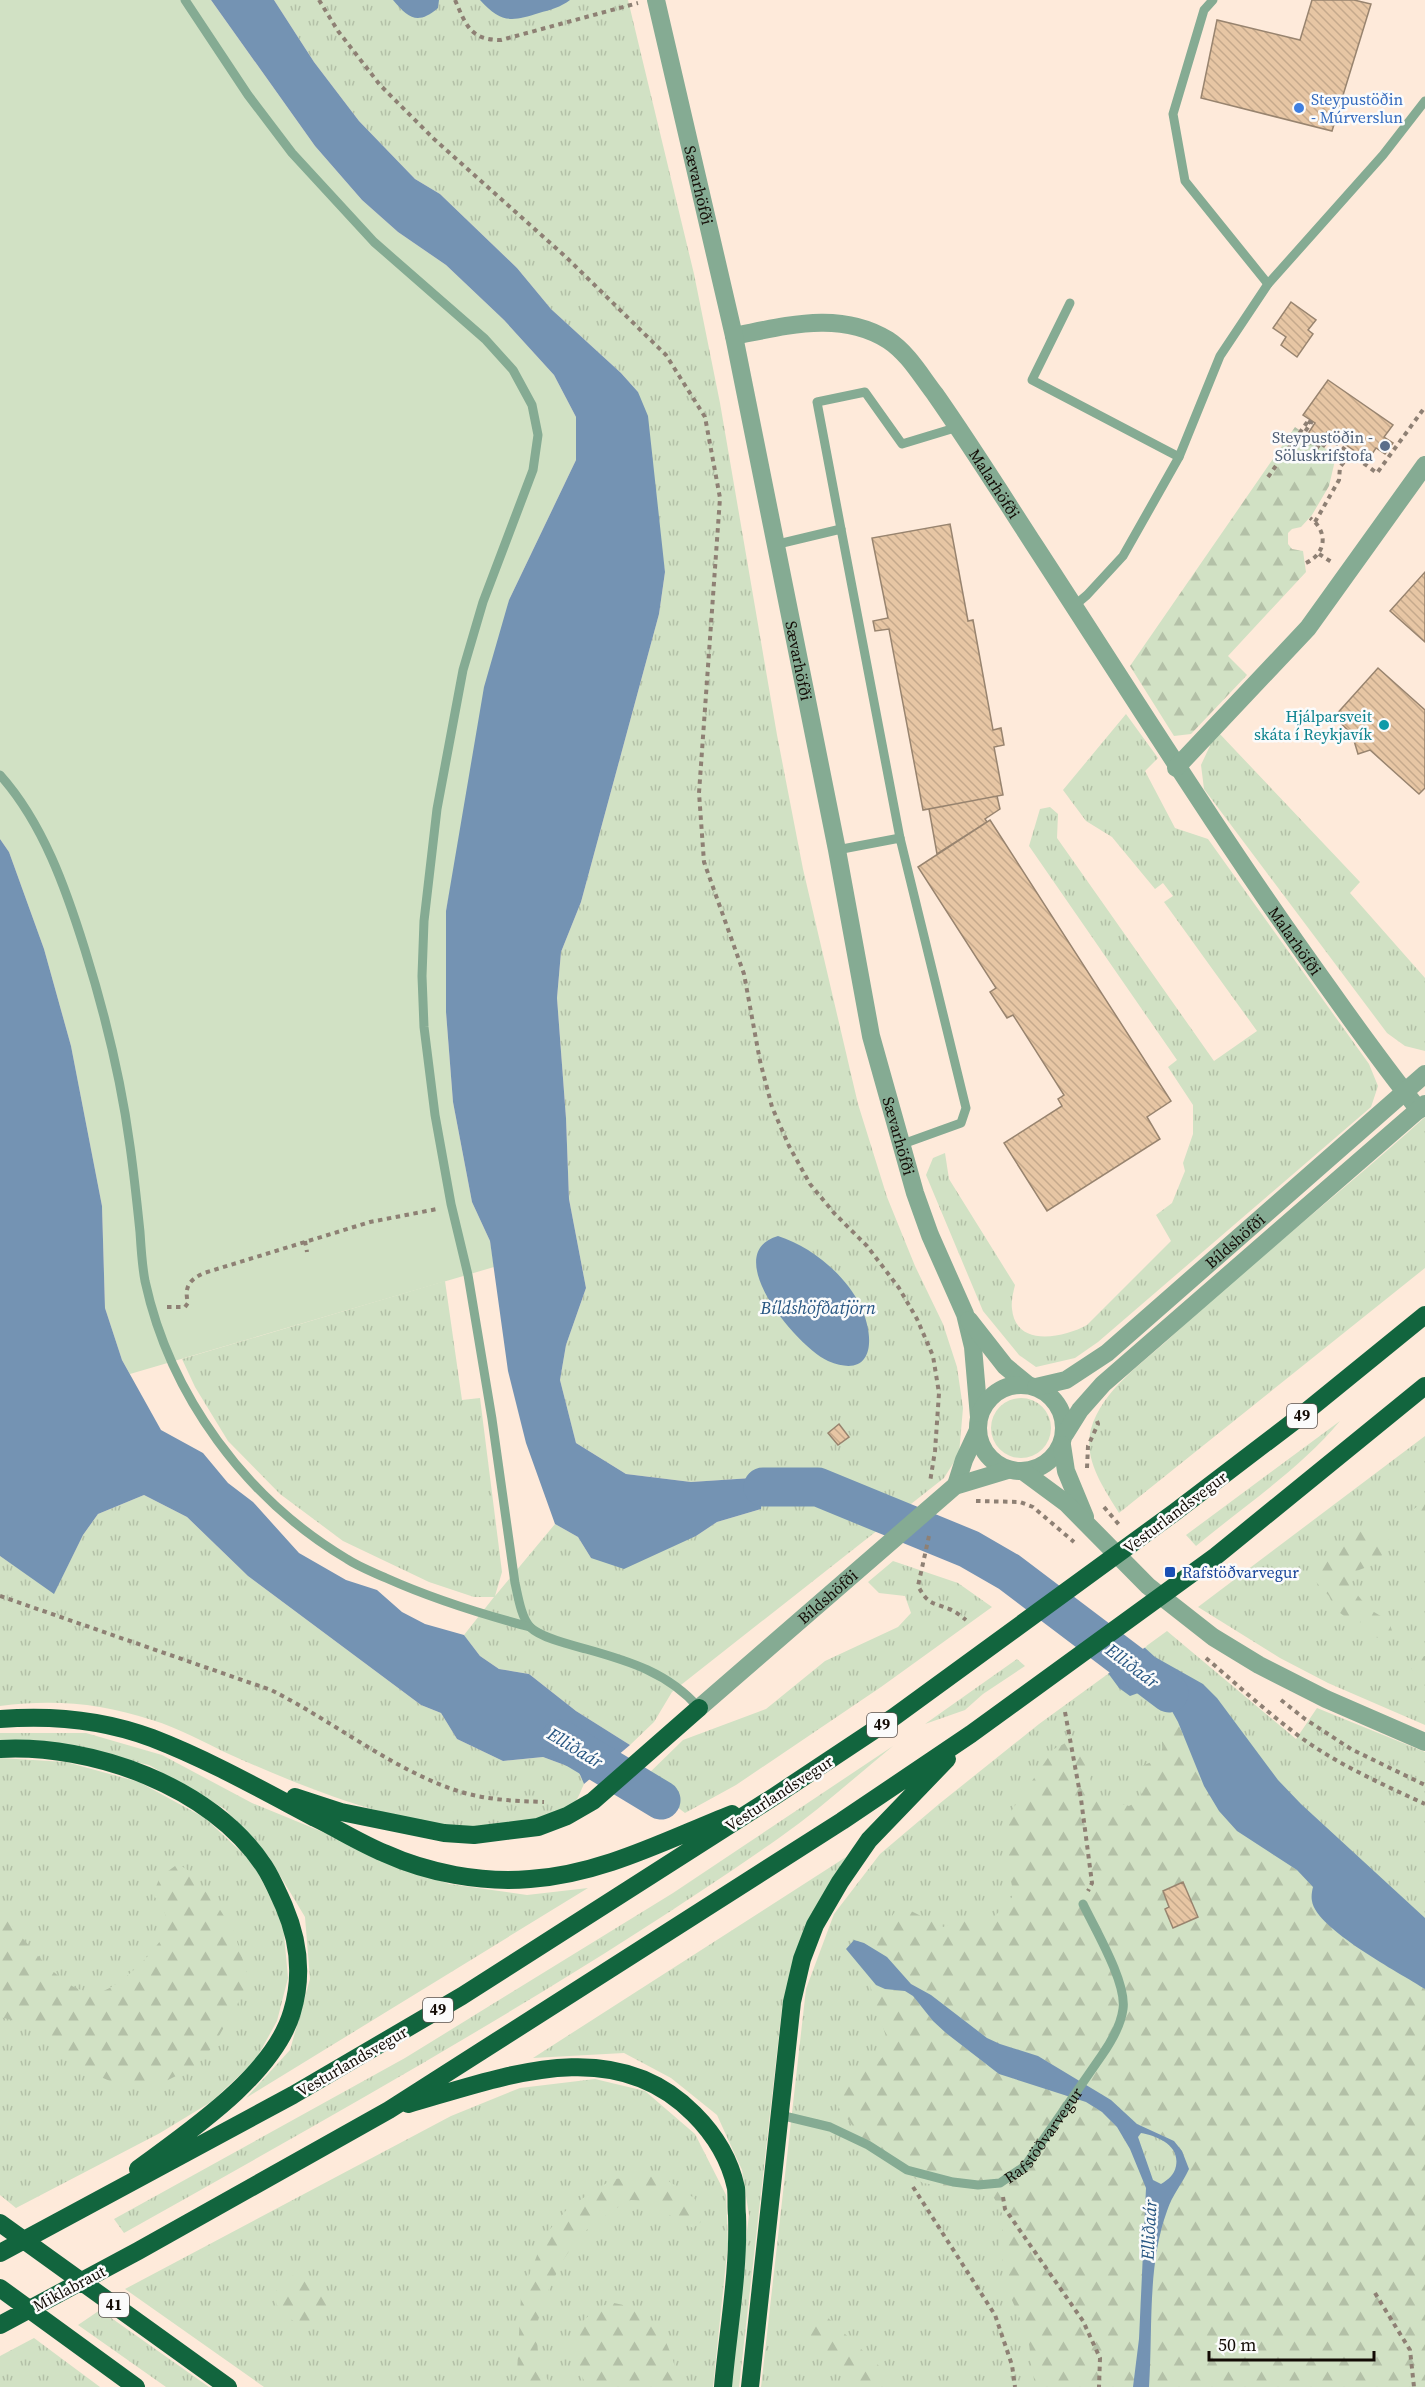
<svg xmlns="http://www.w3.org/2000/svg" width="1425" height="2387" font-family="'Source Serif 4',serif">
<defs>
<pattern id="grass-tufts" width="24" height="20" patternUnits="userSpaceOnUse" patternTransform="scale(1.5)"><rect width="24" height="20" fill="#d1e1c4"/><path d="M3 7l-1-3M5 7V3M7 7l1-3M15 17l-1-3M17 17v-4M19 17l1-3" fill="none" stroke="#b3c0a7"/></pattern>
<pattern id="forest-firs" width="22" height="20" patternUnits="userSpaceOnUse" patternTransform="scale(1.5)"><rect width="22" height="20" fill="#d1e1c4"/><path d="M5 1l3.5 6h-7zM16 11l3.5 6h-7z" fill="#b3c0a7"/></pattern>
<pattern id="building-back-hatch" width="6" height="6" patternUnits="userSpaceOnUse" patternTransform="scale(1.5)"><rect width="6" height="6" fill="#e7c6a4"/><path d="M-1 5l2 2M0 0l6 6M5-1l2 2" fill="none" stroke="#c5a98c"/></pattern>
</defs>
<rect width="100%" height="100%" fill="#feeada"/>
<path fill="url(#grass-tufts)" d="M 274,0 L 628,0 L 694,274 L 720,403 L 777,735 L 803,869 L 858,1104 L 887,1197 L 915,1266 L 943,1324 L 957,1367 L 963,1408 L 959,1454 L 944,1478 L 672,1692 L 654,1722 L 630,1745 L 576,1711 L 529,1674 L 499,1669 L 480,1656 L 464,1635 L 494,1597 L 474,1597 L 429,1582 L 343,1541 L 280,1494 L 228,1441 L 195,1387 L 182,1359 L 445,1281 L 462,1400 L 480,1398 L 502,1572 L 495,1596 L 555,1524 L 578,1537 L 591,1558 L 696,1536 L 717,1522 L 761,1509 L 752,1478 L 691,1482 L 626,1474 L 576,1443 L 560,1380 L 566,1345 L 586,1288 L 569,1199 L 566,1118 L 557,998 L 561,952 L 581,902 L 659,614 L 665,572 L 638,392 L 621,373 L 551,309 L 517,268 L 440,194 L 415,179 L 359,121 L 314,62 Z
M 1126,714 L 1158,758 L 1145,771 L 1175,828 L 1208,839 L 1369,1064 L 1378,1086 L 1371,1107 L 1098,1342 L 1075,1358 L 1036,1367 L 1019,1355 L 983,1311 L 926,1175 L 933,1158 L 945,1153 L 949,1179 L 1015,1285 C 1013,1293 1011,1302 1012,1309 C 1016,1348 1063,1338 1087,1325 L 1171,1241 L 1156,1215 L 1172,1203 L 1185,1171 L 1183,1163 L 1193,1134 L 1193,1105 L 1168,1067 L 1177,1060 L 1029,846 L 1040,809 L 1050,807 L 1058,814 L 1057,838 L 1214,1061 L 1257,1031 L 1164,902 L 1173,896 L 1163,883 L 1155,889 L 1112,837 L 1086,821 L 1063,790 Z
M 1218,732 L 1360,882 L 1350,893 L 1425,978 L 1425,1051 L 1405,1046 L 1387,1033 L 1204,789 L 1201,765 L 1215,735 Z
M 1425,1117 L 1425,1268 L 1119,1513 C 1104,1488 1083,1460 1091,1429 C 1102,1390 1143,1363 1171,1337 C 1253,1261 1342,1192 1425,1117 Z
M991 1428a30 30 0 1 1 60 0a30 30 0 1 1-60 0Z
M 1340,1421 C 1300,1469 1244,1506 1196,1546 L 1186,1535 Z
M 1425,1436 L 1425,1725 L 1328,1683 L 1280,1658 L 1198,1607 Z
M 144,1495 L 187,1517 L 248,1576 L 421,1705 L 441,1713 L 457,1739 L 503,1761 L 543,1757 L 578,1770 L 584,1784 C 581,1790 578,1800 573,1804 C 562,1814 536,1820 522,1823 C 429,1840 315,1792 231,1755 C 205,1743 179,1728 152,1720 C 101,1703 53,1699 0,1706 L 0,1556 L 54,1593 L 83,1535 L 98,1514 Z
M 893,1561 L 958,1583 L 992,1607 L 881,1687 L 736,1785 L 685,1813 L 642,1780 L 683,1740 L 766,1709 L 825,1661 L 898,1627 L 911,1613 L 905,1596 L 879,1593 L 868,1582 Z
M 1167,1631 L 1296,1739 L 1317,1708 L 1425,1752 L 1425,2387 L 761,2387 L 806,1989 L 834,1914 L 880,1854 L 939,1804 L 1039,1724 Z
M 1017,1659 L 1025,1666 L 983,1694 L 965,1710 L 925,1724 Z
M 0,1733 L 86,1733 L 162,1755 L 252,1803 L 449,1884 L 527,1895 L 588,1888 L 246,2098 L 290,2050 L 310,1979 L 305,1917 L 269,1857 L 225,1809 L 149,1765 L 36,1741 L 0,1743 Z
M 893,1746 C 855,1777 819,1810 779,1838 C 570,1984 346,2108 124,2233 L 114,2219 L 405,2058 L 673,1893 Z
M 0,1758 L 66,1762 L 139,1782 L 205,1818 L 253,1863 L 283,1923 L 288,1978 L 277,2021 L 255,2061 L 211,2102 L 160,2133 L 16,2208 L 0,2195 Z
M 846,1857 L 808,1920 L 782,2008 L 739,2387 L 728,2387 L 749,2215 L 742,2170 L 717,2115 L 671,2078 L 624,2053 L 533,2058 Z
M 595,2079 L 645,2091 L 695,2134 L 726,2195 L 728,2243 L 713,2387 L 264,2387 L 125,2289 L 451,2116 L 520,2088 Z
M 100,2310 L 209,2387 L 166,2387 L 78,2325 Z
M 34,2338 L 100,2387 L 0,2387 L 0,2356 Z"/>
<path fill="url(#forest-firs)" d="M 1295,427 L 1336,456 L 1329,486 L 1312,515 L 1301,527 L 1292,529 L 1288,533 L 1288,544 L 1292,549 L 1303,551 L 1306,572 L 1228,656 L 1247,675 L 1191,734 L 1174,736 L 1130,666 Z
M 1425,1501 L 1425,1532 L 1413,1521 L 1414,1509 Z
M 1379,1527 L 1389,1535 C 1385,1559 1376,1564 1354,1572 L 1351,1587 L 1369,1609 L 1389,1621 L 1392,1631 L 1382,1639 L 1372,1636 L 1362,1622 L 1353,1623 L 1335,1609 L 1329,1596 L 1315,1581 L 1318,1567 L 1363,1529 Z
M 1425,1656 L 1425,1686 L 1411,1668 L 1417,1657 Z
M 1178,1722 L 1193,1763 L 1219,1811 L 1256,1845 L 1297,1870 L 1313,1887 L 1312,1901 L 1346,1942 L 1384,1962 L 1425,1989 L 1425,2387 L 1149,2387 C 1153,2329 1147,2266 1167,2211 C 1172,2196 1182,2184 1189,2170 L 1166,2137 L 1152,2132 L 1137,2124 L 1111,2100 L 1038,2056 L 1000,2044 L 987,2038 L 931,1995 L 911,1984 L 887,1957 L 874,1949 L 894,1913 L 909,1910 L 943,1927 L 969,1919 L 987,1925 L 1014,1895 L 1005,1854 L 1010,1813 L 1054,1749 L 1079,1736 L 1095,1797 L 1129,1806 L 1143,1798 L 1135,1776 L 1142,1766 L 1163,1757 L 1161,1731 L 1166,1726 Z
M 175,1866 L 183,1867 L 189,1871 L 217,1905 L 234,1932 L 248,1976 L 242,1996 L 212,2048 L 192,2068 L 158,2085 L 140,2089 L 119,2085 L 94,2074 L 19,2022 L 0,2017 L 0,1911 C 19,1933 55,1982 81,1990 C 85,1991 91,1994 95,1993 C 115,1993 163,1946 167,1927 C 169,1915 159,1904 153,1894 L 160,1877 Z
M 868,1977 L 885,1989 L 905,1991 L 913,1996 L 933,2021 L 946,2033 L 999,2074 L 1086,2102 L 1102,2112 L 1117,2127 L 1130,2149 L 1146,2187 L 1139,2339 L 1133,2387 L 1035,2387 L 1028,2337 L 1008,2291 L 999,2242 L 1005,2219 L 992,2194 L 923,2183 L 875,2155 L 829,2095 L 837,2082 L 875,2066 L 891,2047 L 878,2015 Z
M 661,2176 L 694,2198 L 703,2213 L 702,2221 L 693,2228 L 644,2201 L 631,2200 L 613,2210 L 580,2235 L 563,2260 L 546,2295 L 536,2327 L 539,2365 L 552,2387 L 524,2387 L 517,2373 L 521,2296 L 545,2235 L 569,2207 L 613,2179 Z
M 297,2274 L 308,2276 L 326,2289 L 329,2309 C 299,2349 245,2292 297,2274 Z
M 614,2303 C 660,2311 671,2347 680,2387 L 587,2387 L 573,2357 L 580,2324 L 598,2307 Z
M 816,2317 L 827,2317 L 879,2366 L 898,2387 L 863,2387 L 804,2332 L 810,2322 Z"/>
<path fill="#d1e1c4" d="M 0,0 L 211,0 L 315,146 L 362,200 L 398,232 L 446,265 L 504,320 L 554,375 L 576,417 L 576,460 L 509,600 L 446,911 L 446,1012 L 453,1102 L 472,1202 L 490,1241 L 494,1267 L 130,1374 L 122,1360 L 105,1308 L 102,1206 L 71,1046 L 44,949 L 9,852 L 0,839 Z"/>
<path fill="#7493b3" fill-rule="evenodd" d="M 211,0 L 274,0 L 314,62 L 359,121 L 415,179 L 440,194 L 517,268 L 551,309 L 621,373 L 638,392 L 648,416 L 665,572 L 659,614 L 581,902 L 561,952 L 557,998 L 566,1118 L 569,1199 L 586,1288 L 566,1345 L 560,1380 L 576,1443 L 626,1474 L 691,1482 L 752,1478 L 763,1487 L 761,1509 L 717,1522 L 696,1536 L 624,1569 L 591,1558 L 578,1537 L 555,1524 L 526,1443 L 508,1371 L 490,1241 L 472,1202 L 453,1102 L 446,1012 L 446,911 L 484,687 L 509,600 L 576,460 L 576,417 L 554,375 L 504,320 L 446,265 L 398,232 L 362,200 L 315,146 Z
M 393,0 L 439,0 L 438,8 C 418,25 409,19 393,0 Z
M 480,0 L 570,0 C 561,7 550,10 539,13 C 511,22 501,23 480,0 Z
M 0,839 L 9,852 L 44,949 L 71,1046 L 102,1206 L 105,1308 L 122,1360 L 161,1430 L 203,1453 L 228,1483 L 253,1502 L 299,1553 L 346,1580 L 377,1590 L 402,1612 L 425,1624 L 464,1635 L 480,1656 L 499,1669 L 529,1674 L 576,1711 L 630,1745 L 584,1784 L 578,1770 L 543,1757 L 503,1761 L 457,1739 L 441,1713 L 421,1705 L 248,1576 L 187,1517 L 144,1495 L 98,1514 L 83,1535 L 54,1594 L 0,1556 Z
M 778,1236 C 810,1246 845,1274 860,1305 C 875,1335 876,1381 828,1361 C 797,1347 718,1253 778,1236 Z
M 1144,1647 L 1155,1657 L 1203,1684 L 1217,1698 L 1278,1780 L 1301,1804 L 1425,1918 L 1425,1989 C 1400,1973 1316,1929 1312,1901 C 1311,1897 1312,1891 1313,1887 L 1297,1870 L 1237,1831 L 1219,1811 L 1204,1786 L 1178,1722 L 1168,1704 L 1141,1692 L 1130,1696 L 1119,1688 L 1108,1673 Z
M 854,1940 L 864,1943 L 887,1957 L 911,1984 L 931,1995 L 987,2038 L 1000,2044 L 1038,2056 L 1111,2100 L 1137,2124 L 1174,2141 L 1182,2151 L 1189,2169 C 1182,2184 1172,2195 1167,2211 C 1147,2266 1153,2329 1149,2387 L 1133,2387 L 1139,2339 L 1146,2188 L 1130,2149 L 1117,2127 L 1102,2112 L 1086,2102 L 999,2074 L 946,2033 L 933,2021 L 913,1996 L 905,1991 L 885,1989 L 876,1985 L 846,1949 ZM 1141,2133 C 1157,2136 1180,2145 1176,2166 C 1174,2175 1169,2179 1161,2184 L 1153,2180 L 1138,2137 Z"/>
<path fill="#feeada" d="M 1143,1645 L 1147,1646 L 1106,1675 L 1106,1671 Z"/>
<g fill="none" stroke-linecap="round" stroke-linejoin="round">
<path stroke="#7493b3" stroke-width="39" d="M 763,1487 L 818,1487 L 969,1549 L 1009,1572 L 1169,1693
M 560,1739 L 661,1800"/>
</g>
<path fill="url(#building-back-hatch)" stroke="#98846f" stroke-width="1.5" d="M 1312,0 L 1354,0 L 1371,4 L 1332,131 L 1201,98 L 1217,20 L 1300,40 Z
M 1291,302 L 1316,320 L 1308,330 L 1313,334 L 1297,357 L 1281,345 L 1286,337 L 1273,328 Z
M 1328,380 L 1393,425 L 1384,437 L 1393,443 L 1385,454 L 1376,448 L 1368,460 L 1327,432 L 1319,443 L 1307,435 L 1315,423 L 1303,415 Z
M 950,524 L 968,621 L 973,620 L 993,730 L 1001,728 L 1004,745 L 994,747 L 1003,795 L 923,810 L 889,629 L 875,631 L 873,621 L 888,618 L 872,538 Z
M 1425,572 L 1425,642 L 1390,611 Z
M 1378,668 L 1425,710 L 1425,788 L 1419,794 L 1370,750 L 1358,754 L 1352,734 L 1334,717 Z
M 997,796 L 1000,809 L 985,819 L 987,822 L 937,854 L 929,809 Z
M 990,820 L 1171,1101 L 1147,1117 L 1160,1139 L 1047,1211 L 1004,1143 L 1062,1106 L 1058,1099 L 1064,1095 L 1013,1015 L 1007,1018 L 990,992 L 996,988 L 918,867 Z
M 839,1424 L 849,1437 L 838,1445 L 828,1433 Z
M 1183,1882 L 1198,1917 L 1173,1928 L 1165,1909 L 1169,1907 L 1163,1891 Z"/>
<g fill="none" stroke-linecap="round" stroke-linejoin="round">
<path stroke="#8e8074" stroke-width="4" stroke-dasharray="4.5 4.5" stroke-linecap="butt" d="M 319,0 L 338,31 L 380,85 L 434,139 L 567,258 L 666,355 L 705,417 L 720,498 L 699,793 L 704,862 L 744,974 L 760,1061 L 772,1107 L 789,1146 L 810,1184 L 834,1213 L 867,1246 L 899,1288 L 917,1319 L 933,1356 L 939,1393 L 935,1451 L 930,1482
M 455,0 C 466,25 470,40 501,40 L 638,3
M 1308,421 L 1311,423 L 1302,436 L 1321,449 L 1329,438 L 1377,473 L 1425,407
M 1268,477 L 1308,421
M 1315,522 L 1339,480 L 1340,467 L 1350,454
M 1319,554 L 1333,563
M 1306,563 C 1327,553 1328,531 1310,518
M 305,1241 L 307,1252
M 167,1307 L 185,1307 L 188,1303 C 184,1287 189,1280 204,1273 L 370,1222 L 437,1209
M 1087,1468 L 1088,1446 L 1098,1424 L 1097,1421
M 976,1501 L 1020,1502 L 1033,1507 L 1074,1542
M 1104,1507 L 1121,1527
M 929,1536 L 918,1586 C 928,1604 931,1602 949,1609 C 955,1611 961,1616 966,1620
M 0,1596 L 271,1690 C 333,1721 393,1770 458,1791 C 486,1800 515,1801 544,1802
M 1206,1658 C 1240,1687 1273,1718 1310,1744 C 1346,1768 1386,1786 1425,1804
M 1281,1700 L 1305,1719 L 1351,1749 L 1425,1785
M 1065,1712 L 1081,1799 L 1092,1883 L 1088,1891
M 913,2187 L 995,2315 L 1012,2365 L 1015,2387
M 1003,2197 L 1005,2209 L 1083,2321 L 1100,2358 L 1099,2387
M 1375,2293 L 1410,2350 L 1414,2387"/>
<g stroke="#85ab93" stroke-width="9">
<path d="M 185,0 L 248,95 L 292,153 L 374,242 L 485,339 L 513,370 L 532,405 L 538,435 L 533,470 L 483,602 L 463,670 L 437,809 L 424,921 L 422,976 L 424,1027 L 435,1115 L 451,1204 L 468,1275 L 492,1419 L 515,1583 C 518,1596 521,1617 530,1627 C 541,1638 571,1645 586,1649 C 629,1661 669,1673 699,1708"/>
<path d="M 1213,0 L 1204,10 L 1173,114 L 1185,181 L 1268,284"/>
<path d="M 1070,303 L 1032,380 L 1179,457"/>
<path d="M 841,529 L 817,402 L 865,392 L 902,444 L 958,427"/>
<path d="M 774,545 L 841,529 L 900,838"/>
<path d="M 1074,606 L 1087,595 L 1123,556 L 1179,457 L 1220,356 L 1268,284 L 1383,155 L 1425,101"/>
<path d="M 0,775 C 43,823 66,889 85,950 C 105,1014 121,1079 130,1146 C 134,1174 137,1203 140,1232 C 141,1248 142,1265 145,1281 C 170,1396 246,1499 347,1559 C 359,1567 373,1572 386,1578 C 433,1599 481,1614 530,1627"/>
<path d="M 837,850 L 900,838 L 966,1108 L 961,1123 L 900,1145"/>
<path id="s1" d="M 780,2115 L 830,2127 L 868,2145 L 907,2170 L 953,2182 L 978,2185 L 1000,2183 L 1025,2166 L 1102,2055 C 1111,2042 1121,2025 1123,2009 C 1127,1983 1095,1929 1083,1904"/>
</g>
<g stroke="#85ab93" stroke-width="18">
<path id="s2" d="M 734,336 C 786,326 840,310 888,340 C 908,353 921,376 935,394 C 970,444 1002,495 1035,546 C 1132,695 1226,846 1330,990 C 1359,1031 1388,1071 1419,1110"/>
<path d="M 1176,768 L 1308,628 L 1425,465"/>
</g>
<g stroke="#85ab93" stroke-width="18">
<path id="s3" d="M 656,0 L 734,336 L 837,850 L 871,1036 L 915,1193 L 930,1235 L 965,1314 L 973,1347 L 979,1417"/>
<path d="M 969,1320 L 1005,1366 L 1028,1385"/>
<circle cx="1021" cy="1428" r="43"/>
<path id="s4" d="M 1036,1387 L 1066,1380 L 1107,1353 L 1425,1074"/>
<path d="M 1065,1434 L 1080,1410 L 1103,1384 L 1425,1104"/>
<path d="M 1062,1445 L 1066,1471 L 1085,1517"/>
<path d="M 1024,1472 L 1066,1503 L 1148,1586 L 1213,1637 L 1259,1665 L 1326,1699 L 1425,1742"/>
<path d="M 956,1485 L 964,1460 L 978,1430"/>
<path id="s5" d="M 699,1708 L 955,1486 L 1008,1470"/>
</g>
<path stroke="#12653e" stroke-width="18" d="M 0,1719 C 51,1715 104,1720 152,1738 C 209,1760 262,1790 315,1818 C 338,1829 360,1843 384,1853 C 428,1873 481,1883 530,1879 C 602,1874 666,1840 732,1814
M 0,1749 C 92,1744 211,1786 264,1866 C 272,1878 278,1893 284,1906 C 299,1941 303,1976 292,2012 C 274,2075 188,2132 138,2169
M 295,1797 L 341,1812 L 444,1833 L 474,1835 L 538,1827 L 567,1816 L 593,1801 L 699,1708
M 408,2104 C 503,2077 614,2032 694,2114 C 714,2134 730,2160 736,2188 C 737,2197 736,2207 737,2215 C 739,2272 728,2330 723,2387
M 0,2223 L 228,2387
M 0,2253 L 293,2095 L 462,1996 L 775,1796 L 894,1717 L 1175,1512 L 1297,1419 L 1425,1315
M 0,2288 L 136,2387
M 0,2325 L 138,2251 L 389,2110 L 842,1821 L 971,1734 L 1216,1556 L 1425,1386
M 750,2387 L 792,2002 L 802,1959 L 815,1925 L 840,1882 L 869,1840 L 947,1759"/>
</g>
<circle fill="#3f7fe0" stroke="#fbfbfb" stroke-width="2" cx="1299" cy="108" r="6"/>
<circle fill="#5c6f8a" stroke="#fbfbfb" stroke-width="2" cx="1385" cy="446" r="6"/>
<circle fill="#0f9aa8" stroke="#fbfbfb" stroke-width="2" cx="1384" cy="725" r="6"/>
<rect fill="#1a4fb4" stroke="#fbfbfb" stroke-width="2" x="1164" y="1566" width="12" height="12" rx="3"/>
<g text-anchor="middle" stroke-width="5" stroke-linejoin="round" paint-order="stroke">
<g fill="#fbfbfb" stroke="#59534f" stroke-width="1.5">
<rect x="1287" y="1404" width="30" height="24" rx="4.5"/>
<rect x="867" y="1713" width="30" height="24" rx="4.5"/>
<rect x="423" y="1998" width="30" height="24" rx="4.5"/>
<rect x="99" y="2293" width="30" height="24" rx="4.5"/>
</g>
<g font-size="15" font-weight="bold" fill="#130b05">
<text x="1302" y="1421">49</text>
<text x="882" y="1730">49</text>
<text x="438" y="2015">49</text>
<text x="114" y="2310">41</text>
</g>
<g font-size="16" fill="#366cbe" stroke="#fbfbfb" text-anchor="start">
<text x="1311" y="105">Steypustöðin<tspan x="1311" dy="18">- Múrverslun</tspan></text>
</g>
<g font-size="16" fill="#130b05" stroke="#fbfbfb">
<text dy="6" stroke="none"><textPath href="#s3" startOffset="190">Sævarhöfði</textPath></text>
<text dy="6" stroke="none"><textPath href="#s2" startOffset="338">Malarhöfði</textPath></text>
<text dy="6" stroke="none"><textPath href="#s3" startOffset="676">Sævarhöfði</textPath></text>
<text dy="6" stroke="none"><textPath href="#s2" startOffset="885">Malarhöfði</textPath></text>
<text dy="6" stroke="none"><textPath href="#s3" startOffset="1162">Sævarhöfði</textPath></text>
<text dy="6" stroke="none"><textPath href="#s4" startOffset="250">Bíldshöfði</textPath></text>
<text transform="translate(1175 1512) rotate(-37)" y="6">Vesturlandsvegur</text>
<text dy="6" stroke="none"><textPath href="#s5" startOffset="170">Bíldshöfði</textPath></text>
<text transform="translate(779 1793) rotate(-33)" y="6">Vesturlandsvegur</text>
<text transform="translate(352 2061) rotate(-30)" y="6">Vesturlandsvegur</text>
<text dy="6" stroke="none"><textPath href="#s1" startOffset="300">Rafstöðvarvegur</textPath></text>
<text transform="translate(69 2288) rotate(-28)" y="6">Miklabraut</text>
</g>
<g font-size="16" fill="#4e5e75" stroke="#fbfbfb" text-anchor="end">
<text x="1373" y="443">Steypustöðin -<tspan x="1373" dy="18">Söluskrifstofa</tspan></text>
</g>
<g font-size="16" fill="#0d838f" stroke="#fbfbfb" text-anchor="end">
<text x="1372" y="722">Hjálparsveit<tspan x="1372" dy="18">skáta í Reykjavík</tspan></text>
</g>
<g font-size="16" fill="#164399" stroke="#fbfbfb" text-anchor="start">
<text x="1182" y="1578">Rafstöðvarvegur</text>
</g>
<g font-size="18" font-style="italic" fill="#275682" stroke="#fbfbfb">
<text x="818" y="1314">Bíldshöfðatjörn</text>
<text transform="translate(1132 1666) rotate(37)" y="6">Elliðaár</text>
<text transform="translate(575 1748) rotate(31)" y="6">Elliðaár</text>
<text transform="translate(1149 2230) rotate(-87)" y="6">Elliðaár</text>
</g>
</g>
<path d="M1209 2351v9h165v-9" fill="none" stroke="#130b05" stroke-width="3"/>
<text x="1218" y="2351" font-size="18" fill="#130b05" stroke="#fbfbfb" stroke-width="4.5" paint-order="stroke">50 m</text>
</svg>
